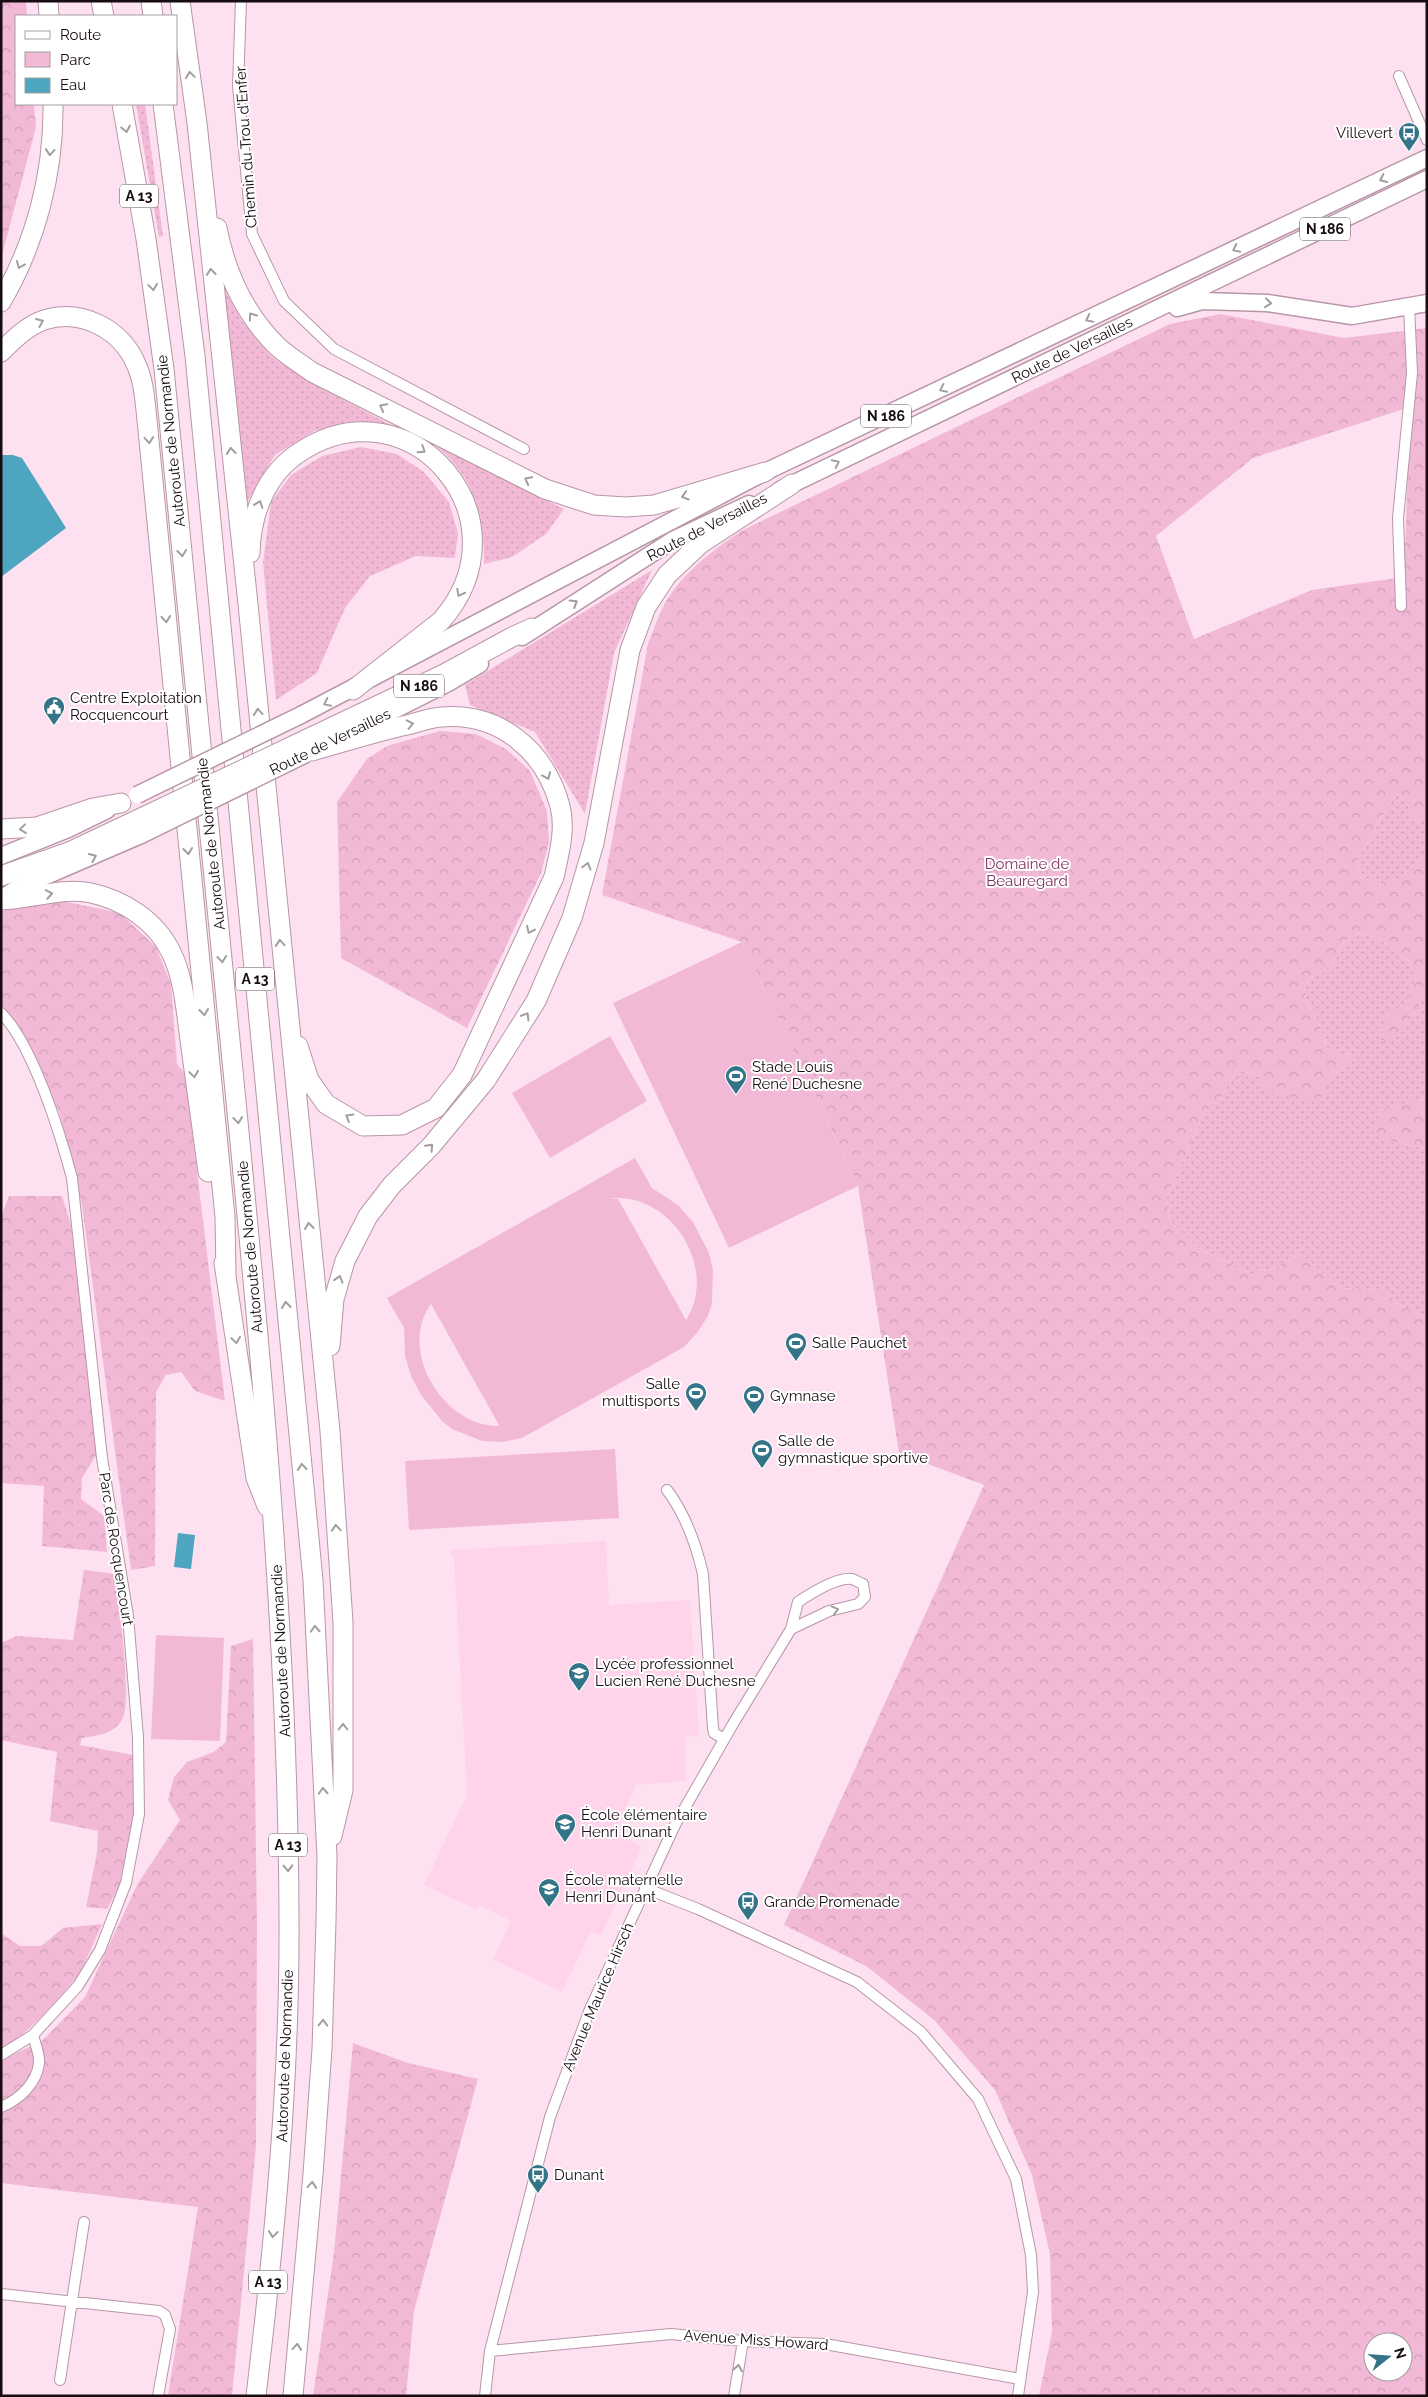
<svg xmlns="http://www.w3.org/2000/svg" width="1428" height="2397" font-family="Raleway,sans-serif">
<defs>
<pattern id="green-dots" width="8" height="8" patternUnits="userSpaceOnUse" patternTransform="scale(1.25)"><rect width="8" height="8" fill="#f2b9d7"/><path d="M2 2h.1M6 6h.1" fill="none" stroke="#cf9eb8" stroke-width="1.8" stroke-linecap="round"/></pattern>
<pattern id="forest-crowns" width="20" height="18" patternUnits="userSpaceOnUse" patternTransform="scale(1.25)"><rect width="20" height="18" fill="#f2b9d7"/><path d="M2 6a3 3 0 1 1 6 0M12 15a3 3 0 1 1 6 0" fill="none" stroke="#cf9eb8"/></pattern>
</defs>
<rect width="100%" height="100%" fill="#fee1f0"/>
<path fill="#ffd4ea" d="M 606,1541 L 609,1605 L 690,1600 L 699,1736 L 685,1737 L 686,1781 L 636,1785 L 615,1832 L 642,1847 L 601,1935 L 591,1931 L 562,1992 L 493,1959 L 511,1921 L 479,1905 L 477,1910 L 424,1885 L 467,1795 L 454,1557 L 450,1553 L 452,1550 Z"/>
<path fill="url(#green-dots)" d="M 136,104 L 145,104 L 163,236 L 159,237 Z
M 222,285 L 242,321 L 271,356 L 306,380 L 393,426 L 361,422 L 314,431 L 275,455 L 247,502 Z
M 436,446 L 564,509 L 546,534 L 512,557 L 484,564 C 484,516 475,477 436,446 Z
M 361,447 L 397,454 L 424,472 L 449,502 L 458,533 L 455,558 L 416,556 L 370,576 L 345,608 L 317,673 L 276,700 L 263,563 L 271,502 L 291,475 L 322,456 Z
M 652,570 L 614,653 L 585,814 L 535,732 L 470,705 L 465,685 Z
M 1396,793 L 1406,803 L 1418,822 L 1427,820 L 1427,852 L 1400,878 L 1380,885 L 1362,877 L 1357,860 Z
M 1353,932 L 1376,937 L 1410,962 L 1416,981 L 1406,1004 L 1387,1015 L 1402,1032 L 1427,992 L 1427,1100 L 1421,1099 L 1381,1139 L 1427,1149 L 1427,1319 L 1399,1305 L 1385,1290 L 1340,1288 L 1301,1254 L 1267,1271 L 1252,1274 L 1198,1248 L 1170,1221 L 1167,1197 L 1208,1104 L 1218,1103 L 1237,1069 L 1259,1076 L 1326,1087 L 1332,1076 L 1355,1059 L 1353,1054 L 1340,1055 L 1327,1048 L 1319,1023 L 1306,1000 L 1304,988 L 1312,977 L 1321,973 L 1334,963 L 1341,947 Z"/>
<path fill="url(#forest-crowns)" fill-rule="evenodd" d="M 1,1 L 26,1 L 27,16 L 16,16 L 16,104 L 34,104 L 36,127 L 1,259 Z
M 1221,314 L 1344,338 L 1427,328 L 1427,820 L 1418,822 L 1406,803 L 1396,793 L 1357,860 L 1362,877 L 1380,885 L 1400,878 L 1427,852 L 1427,992 L 1402,1032 L 1388,1043 L 1380,1039 L 1387,1015 L 1405,1004 L 1416,981 L 1410,962 L 1376,937 L 1353,932 L 1341,947 L 1334,963 L 1321,973 L 1312,977 L 1304,988 L 1306,1000 L 1319,1023 L 1327,1048 L 1340,1055 L 1354,1054 L 1355,1059 L 1332,1076 L 1319,1103 L 1266,1091 L 1259,1076 L 1237,1069 L 1218,1103 L 1208,1104 L 1167,1197 L 1170,1221 L 1198,1248 L 1252,1274 L 1267,1271 L 1301,1254 L 1340,1288 L 1385,1290 L 1399,1305 L 1427,1319 L 1427,2396 L 1039,2396 L 1052,2332 L 1050,2254 L 1032,2175 L 995,2090 L 934,2020 L 866,1966 L 784,1925 L 984,1485 L 899,1453 L 858,1186 L 742,942 L 602,895 L 648,644 C 652,633 657,620 662,609 C 678,576 712,551 741,531 L 1170,324 ZM 1410,407 L 1404,577 L 1312,590 L 1194,639 L 1156,536 L 1253,458 ZM 1373,2342 L 1403,2342 L 1403,2372 L 1373,2372 Z
M 440,731 L 476,734 L 506,749 L 530,771 L 547,811 L 549,842 L 541,873 L 467,1028 L 341,958 L 337,802 L 367,759 L 387,746 Z
M 57,900 L 120,913 L 156,947 L 171,984 L 177,1064 L 185,1073 L 225,1401 L 195,1391 L 181,1372 L 166,1375 L 156,1392 L 155,1566 L 131,1570 L 82,1205 L 59,1112 L 13,1023 L 1,1011 L 1,911 Z
M 1421,1099 L 1427,1100 L 1427,1149 L 1381,1139 L 1374,1131 L 1382,1110 Z
M 9,1196 L 62,1196 L 71,1225 L 97,1454 L 82,1478 L 81,1499 L 104,1516 L 107,1552 L 42,1546 L 44,1486 L 1,1483 L 1,1217 Z
M 84,1570 L 115,1574 C 118,1600 133,1702 122,1720 C 113,1734 97,1736 82,1738 L 80,1745 L 133,1755 L 134,1819 L 121,1883 L 107,1909 L 86,1907 L 97,1853 L 98,1831 L 50,1821 L 57,1752 L 1,1740 L 1,1643 L 17,1636 L 73,1640 Z
M 253,1639 L 257,1924 L 256,2146 L 232,2396 L 168,2396 L 198,2207 L 1,2183 L 1,2060 L 42,2041 L 85,1997 L 137,1885 L 180,1820 L 168,1800 L 174,1777 L 187,1762 L 214,1752 L 226,1742 L 231,1646 Z
M 102,1924 C 95,1939 89,1955 81,1970 C 68,1991 24,2039 1,2048 L 1,1933 L 20,1946 L 41,1946 L 63,1928 Z
M 353,2043 L 408,2063 L 478,2079 L 414,2311 L 406,2396 L 313,2396 L 334,2253 Z"/>
<path fill="#f2b9d7" fill-rule="evenodd" d="M 742,942 L 858,1186 L 729,1248 L 613,1003 Z
M 610,1036 L 647,1101 L 550,1158 L 512,1093 Z
M 635,1158 L 652,1188 L 678,1205 L 693,1222 L 709,1253 L 713,1271 L 712,1303 L 708,1316 L 697,1333 L 684,1347 L 522,1438 L 502,1442 L 482,1441 L 452,1429 L 442,1421 L 421,1395 L 411,1376 L 405,1356 L 404,1328 L 387,1298 ZM 617,1198 C 674,1197 718,1270 686,1320 L 618,1199 L 610,1199 ZM 431,1304 L 499,1425 L 499,1426 C 444,1427 397,1351 431,1304 Z
M 615,1449 L 619,1518 L 409,1530 L 405,1461 Z
M 156,1635 L 224,1638 L 220,1741 L 151,1739 Z"/>
<path fill="#4da5bf" d="M 1,455 L 13,455 L 22,458 L 66,528 L 1,577 Z
M 178,1533 L 195,1535 L 191,1569 L 174,1567 Z"/>
<g fill="none" stroke-linecap="round" stroke-linejoin="round">
<g stroke="#b796a7" stroke-width="12">
<path id="minor" d="M 241,1 L 238,86 L 252,234 L 284,301 L 334,349 L 524,449
M 1399,76 L 1427,140
M 1401,606 L 1398,518 L 1412,373 L 1409,306
M 1,1013 C 33,1045 60,1133 72,1178 L 102,1458 L 128,1616 L 138,1738 L 139,1814 L 126,1883 L 100,1950 L 78,1986 L 33,2035 L 1,2055
M 667,1490 C 686,1515 696,1544 703,1574 L 713,1729 L 714,1733 L 724,1739
M 645,1888 L 698,1909 L 857,1982 L 921,2032 L 978,2099 L 1016,2179 L 1031,2255 L 1033,2292 L 1018,2396
M 1,2107 C 19,2100 37,2083 39,2063 C 40,2054 35,2044 33,2035
M 1,2294 L 159,2311 L 165,2315 L 170,2329 L 158,2396
M 490,2351 L 671,2334 L 743,2341 L 825,2344 L 1020,2379
M 60,2380 L 84,2222
M 485,2396 L 490,2351 L 550,2117 L 590,2009 L 675,1825 L 733,1724 L 791,1629 L 798,1602 C 810,1594 837,1577 852,1579 C 855,1580 860,1583 863,1584 L 865,1597 L 858,1604 L 829,1611 L 791,1629
M 734,2396 L 743,2341"/>
</g>
<g stroke="#b796a7" stroke-width="19">
<path id="primary" d="M 1177,308 L 1202,301 L 1267,303 L 1352,316 L 1427,303
M 780,490 L 1427,179
M 522,637 L 673,540 L 749,504
M 301,715 L 765,472 L 1427,158
M 340,737 L 448,683 L 480,664
M 1,856 L 68,829 L 107,810
M 1,899 L 16,889 L 141,835"/>
</g>
<g stroke="#b796a7" stroke-width="21">
<path id="motorway" d="M 48,1 L 49,16
M 101,1 L 104,16
M 151,1 L 153,16
M 180,1 L 197,123 L 248,604 L 330,1431 L 343,1622 L 343,1790 L 332,1836
M 122,104 L 146,239 L 164,369 C 188,610 211,850 235,1091 C 262,1366 288,1641 289,1917 C 290,2077 275,2237 256,2396
M 163,104 L 195,356 L 313,1580 L 327,1857 L 326,1922 L 322,2049 L 313,2174 L 293,2396
M 217,228 C 226,274 244,314 278,347 C 288,356 301,364 312,372 L 545,489 L 594,505 L 626,507 L 654,505 L 765,472
M 1,302 C 36,242 54,173 53,104
M 1,352 C 14,339 27,326 44,320 C 81,308 121,329 136,364 C 144,381 145,401 147,420 L 225,1217 L 226,1274
M 250,553 C 251,513 266,474 300,452 C 410,379 531,519 441,621 L 353,690
M 305,740 L 444,674 L 512,637 L 532,628
M 1,829 L 37,827 L 93,808 L 121,803
M 1,876 L 69,852 L 139,819
M 1,900 C 31,899 62,887 91,893 C 124,900 156,921 171,952 C 184,978 186,1011 190,1040 C 196,1084 202,1128 208,1172
M 298,1046 L 309,1080 L 326,1104 L 363,1126 L 402,1125 L 436,1108 L 462,1075 L 554,877 C 559,854 566,829 560,806 C 545,750 499,712 441,717 C 430,718 418,722 407,725 C 375,732 344,742 312,751
M 224,1263 L 256,1478 L 267,1506
M 330,1346 L 334,1299 L 345,1261 L 368,1216 L 392,1185 L 431,1146 L 486,1080 L 536,1001 L 572,918 L 594,843 L 630,650 L 646,607 L 667,575 L 700,544 L 792,484"/>
</g>
<use href="#minor" stroke="#fff" stroke-width="10"/>
<use href="#primary" stroke="#fff" stroke-width="16"/>
<use href="#motorway" stroke="#fff" stroke-width="19"/>
<g stroke="#b796a7" stroke-width="19" stroke-linecap="butt">
<path id="primary-bridge" d="M 137,795 L 301,715
M 141,835 L 306,754"/>
</g>
<g stroke="#b796a7" stroke-width="21" stroke-linecap="butt">
<path id="motorway-bridge" d="M 139,819 L 305,740"/>
</g>
<use href="#primary-bridge" stroke="#fff" stroke-width="16"/>
<use href="#motorway-bridge" stroke="#fff" stroke-width="19"/>
</g>
<defs><path id="oneway-chevron" d="M-2-3.5L2.5 0L-2 3.5" fill="none" stroke-width="1.6" stroke-linecap="round" stroke-linejoin="round" transform="scale(1.25)"/></defs>
<g stroke="#a29ea0">
<use href="#oneway-chevron" transform="translate(190 75) rotate(-98)"/>
<use href="#oneway-chevron" transform="translate(126 129) rotate(79)"/>
<use href="#oneway-chevron" transform="translate(50 152) rotate(95)"/>
<use href="#oneway-chevron" transform="translate(1383 179) rotate(155)"/>
<use href="#oneway-chevron" transform="translate(1236 249) rotate(154)"/>
<use href="#oneway-chevron" transform="translate(20 265) rotate(113)"/>
<use href="#oneway-chevron" transform="translate(211 272) rotate(-96)"/>
<use href="#oneway-chevron" transform="translate(153 287) rotate(82)"/>
<use href="#oneway-chevron" transform="translate(1268 303) rotate(6)"/>
<use href="#oneway-chevron" transform="translate(252 316) rotate(-125)"/>
<use href="#oneway-chevron" transform="translate(1089 319) rotate(154)"/>
<use href="#oneway-chevron" transform="translate(40 322) rotate(-23)"/>
<use href="#oneway-chevron" transform="translate(943 389) rotate(154)"/>
<use href="#oneway-chevron" transform="translate(383 407) rotate(-153)"/>
<use href="#oneway-chevron" transform="translate(149 440) rotate(85)"/>
<use href="#oneway-chevron" transform="translate(422 450) rotate(33)"/>
<use href="#oneway-chevron" transform="translate(231 451) rotate(-96)"/>
<use href="#oneway-chevron" transform="translate(836 463) rotate(-26)"/>
<use href="#oneway-chevron" transform="translate(528 480) rotate(-153)"/>
<use href="#oneway-chevron" transform="translate(685 496) rotate(164)"/>
<use href="#oneway-chevron" transform="translate(259 504) rotate(-71)"/>
<use href="#oneway-chevron" transform="translate(182 553) rotate(84)"/>
<use href="#oneway-chevron" transform="translate(460 593) rotate(117)"/>
<use href="#oneway-chevron" transform="translate(574 603) rotate(-32)"/>
<use href="#oneway-chevron" transform="translate(166 619) rotate(85)"/>
<use href="#oneway-chevron" transform="translate(327 703) rotate(154)"/>
<use href="#oneway-chevron" transform="translate(258 712) rotate(-95)"/>
<use href="#oneway-chevron" transform="translate(410 724) rotate(-13)"/>
<use href="#oneway-chevron" transform="translate(547 776) rotate(67)"/>
<use href="#oneway-chevron" transform="translate(23 829) rotate(174)"/>
<use href="#oneway-chevron" transform="translate(188 851) rotate(84)"/>
<use href="#oneway-chevron" transform="translate(93 857) rotate(-24)"/>
<use href="#oneway-chevron" transform="translate(587 866) rotate(-74)"/>
<use href="#oneway-chevron" transform="translate(49 894) rotate(-10)"/>
<use href="#oneway-chevron" transform="translate(530 930) rotate(115)"/>
<use href="#oneway-chevron" transform="translate(280 943) rotate(-95)"/>
<use href="#oneway-chevron" transform="translate(222 959) rotate(84)"/>
<use href="#oneway-chevron" transform="translate(204 1012) rotate(84)"/>
<use href="#oneway-chevron" transform="translate(526 1016) rotate(-58)"/>
<use href="#oneway-chevron" transform="translate(194 1074) rotate(82)"/>
<use href="#oneway-chevron" transform="translate(349 1117) rotate(-149)"/>
<use href="#oneway-chevron" transform="translate(238 1120) rotate(84)"/>
<use href="#oneway-chevron" transform="translate(430 1147) rotate(-47)"/>
<use href="#oneway-chevron" transform="translate(309 1226) rotate(-96)"/>
<use href="#oneway-chevron" transform="translate(339 1279) rotate(-73)"/>
<use href="#oneway-chevron" transform="translate(286 1305) rotate(-96)"/>
<use href="#oneway-chevron" transform="translate(236 1340) rotate(82)"/>
<use href="#oneway-chevron" transform="translate(302 1467) rotate(-96)"/>
<use href="#oneway-chevron" transform="translate(336 1528) rotate(-94)"/>
<use href="#oneway-chevron" transform="translate(835 1610) rotate(-15)"/>
<use href="#oneway-chevron" transform="translate(315 1629) rotate(-93)"/>
<use href="#oneway-chevron" transform="translate(343 1727) rotate(-90)"/>
<use href="#oneway-chevron" transform="translate(323 1791) rotate(-93)"/>
<use href="#oneway-chevron" transform="translate(288 1868) rotate(89)"/>
<use href="#oneway-chevron" transform="translate(323 2023) rotate(-88)"/>
<use href="#oneway-chevron" transform="translate(312 2185) rotate(-85)"/>
<use href="#oneway-chevron" transform="translate(273 2234) rotate(96)"/>
<use href="#oneway-chevron" transform="translate(297 2347) rotate(-85)"/>
<use href="#oneway-chevron" transform="translate(738 2368) rotate(-81)"/>
</g>
<defs>
<g id="bus-pin" transform="scale(1.125)"><path d="M0 17L-7.5 6A9.5 9.5 0 1 1 7.5 6Z" fill="#347488" stroke="#fff"/><path d="M-5-6H5V4H4V6H2V4H-2V6H-4V4H-5ZM-3.5-4V0h7V-4ZM-3.5 1.2v1.5H-2V1.2ZM2 1.2v1.5H3.5V1.2Z" fill="#fff"/></g>
<g id="civic-pin" transform="scale(1.125)"><path d="M0 17L-7.5 6A9.5 9.5 0 1 1 7.5 6Z" fill="#347488" stroke="#fff"/><path d="M-.6-6.5H3V-4.5H.6V-3L4-1V1h2V6H-6V1h2V-1L-.6-3ZM-1.2 2.5V6h2.4V2.5Z" fill="#fff"/></g>
<g id="stadium-pin" transform="scale(1.125)"><path d="M0 17L-7.5 6A9.5 9.5 0 1 1 7.5 6Z" fill="#347488" stroke="#fff"/><path d="M0-5a6.5 5 0 1 0 0 10a6.5 5 0 1 0 0-10ZM-3.5-1.8h7v3.6h-7Z" fill="#fff"/></g>
<g id="school-pin" transform="scale(1.125)"><path d="M0 17L-7.5 6A9.5 9.5 0 1 1 7.5 6Z" fill="#347488" stroke="#fff"/><path d="M0-5L7-2L0 1L-7-2ZM-4 1L0 2.5L4 1V4Q0 6-4 4Z" fill="#fff"/></g>
</defs>
<g fill-rule="evenodd">
<use href="#bus-pin" x="1409" y="133"/>
<use href="#civic-pin" x="54" y="707"/>
<use href="#stadium-pin" x="736" y="1076"/>
<use href="#stadium-pin" x="796" y="1343"/>
<use href="#stadium-pin" x="696" y="1393"/>
<use href="#stadium-pin" x="754" y="1396"/>
<use href="#stadium-pin" x="762" y="1450"/>
<use href="#school-pin" x="579" y="1673"/>
<use href="#school-pin" x="565" y="1824"/>
<use href="#school-pin" x="549" y="1889"/>
<use href="#bus-pin" x="748" y="1902"/>
<use href="#bus-pin" x="538" y="2175"/>
</g>
<g text-anchor="middle" stroke-width="4" stroke-linejoin="round" paint-order="stroke">
<g fill="#fff" stroke="#5d5559" stroke-width="1">
<rect x="120" y="184.5" width="38" height="23" rx="4"/>
<rect x="1300" y="217.5" width="50" height="23" rx="4"/>
<rect x="861" y="404.5" width="50" height="23" rx="4"/>
<rect x="394" y="674.5" width="50" height="23" rx="4"/>
<rect x="236" y="967.5" width="38" height="23" rx="4"/>
<rect x="269" y="1833.5" width="38" height="23" rx="4"/>
<rect x="249" y="2270.5" width="38" height="23" rx="4"/>
</g>
<g font-size="14" font-weight="bold" fill="#170c12">
<text x="139" y="201">A 13</text>
<text x="1325" y="234">N 186</text>
<text x="886" y="421">N 186</text>
<text x="419" y="691">N 186</text>
<text x="255" y="984">A 13</text>
<text x="288" y="1850">A 13</text>
<text x="268" y="2287">A 13</text>
</g>
<g font-size="15" fill="#170c12" stroke="#fff" text-anchor="start">
<text x="1393" y="138" text-anchor="end">Villevert</text>
<text x="70" y="703">Centre Exploitation<tspan x="70" dy="17">Rocquencourt</tspan></text>
<text x="752" y="1072">Stade Louis<tspan x="752" dy="17">René Duchesne</tspan></text>
<text x="812" y="1348">Salle Pauchet</text>
<text x="680" y="1389" text-anchor="end">Salle<tspan x="680" dy="17">multisports</tspan></text>
<text x="770" y="1401">Gymnase</text>
<text x="778" y="1446">Salle de<tspan x="778" dy="17">gymnastique sportive</tspan></text>
<text x="595" y="1669">Lycée professionnel<tspan x="595" dy="17">Lucien René Duchesne</tspan></text>
<text x="581" y="1820">École élémentaire<tspan x="581" dy="17">Henri Dunant</tspan></text>
<text x="565" y="1885">École maternelle<tspan x="565" dy="17">Henri Dunant</tspan></text>
<text x="764" y="1907">Grande Promenade</text>
<text x="554" y="2180">Dunant</text>
</g>
<g font-size="15" fill="#170c12" stroke="#fff">
<text transform="translate(246 147) rotate(-94)" y="5">Chemin du Trou d'Enfer</text>
<text transform="translate(1072 350) rotate(-26)" y="5">Route de Versailles</text>
<text transform="translate(171 441) rotate(-96)" y="5">Autoroute de Normandie</text>
<text transform="translate(707 527) rotate(-27)" y="5">Route de Versailles</text>
<text transform="translate(330 742) rotate(-26)" y="5">Route de Versailles</text>
<text transform="translate(211 844) rotate(-96)" y="5">Autoroute de Normandie</text>
<text transform="translate(250 1247) rotate(-95)" y="5">Autoroute de Normandie</text>
<text transform="translate(116 1549) rotate(81)" y="5">Parc de Rocquencourt</text>
<text transform="translate(281 1651) rotate(-93)" y="5">Autoroute de Normandie</text>
<text transform="translate(598 1997) rotate(-67)" y="5">Avenue Maurice Hirsch</text>
<text transform="translate(285 2056) rotate(-88)" y="5">Autoroute de Normandie</text>
<text transform="translate(756 2340) rotate(4)" y="5">Avenue Miss Howard</text>
</g>
<g font-size="15" fill="#7f3160" stroke="#fff">
<text x="1027" y="869">Domaine de<tspan x="1027" dy="17">Beauregard</tspan></text>
</g>
</g>
<rect width="1428" height="2397" fill="none" stroke="#170c12" stroke-width="5"/>
<rect x="15" y="15" width="162" height="90" fill="#ffffff" stroke="#a29ea0"/>
<rect x="25" y="31" width="25" height="8" fill="#ffffff" stroke="#a29ea0"/>
<text x="60" y="40" font-size="15" fill="#170c12">Route</text>
<rect x="25" y="52" width="25" height="15" fill="#f2b9d7" stroke="#a29ea0"/>
<text x="60" y="65" font-size="15" fill="#170c12">Parc</text>
<rect x="25" y="78" width="25" height="15" fill="#4da5bf" stroke="#a29ea0"/>
<text x="60" y="90" font-size="15" fill="#170c12">Eau</text>
<g transform="translate(1388 2357) rotate(73)"><circle r="24" fill="#ffffff" stroke="#a29ea0"/>
<path d="M0-4L9 19L0 12L-9 19Z" fill="#347488"/>
<text y="-8" font-size="14" font-weight="bold" text-anchor="middle" fill="#170c12">N</text>
</g>
</svg>
